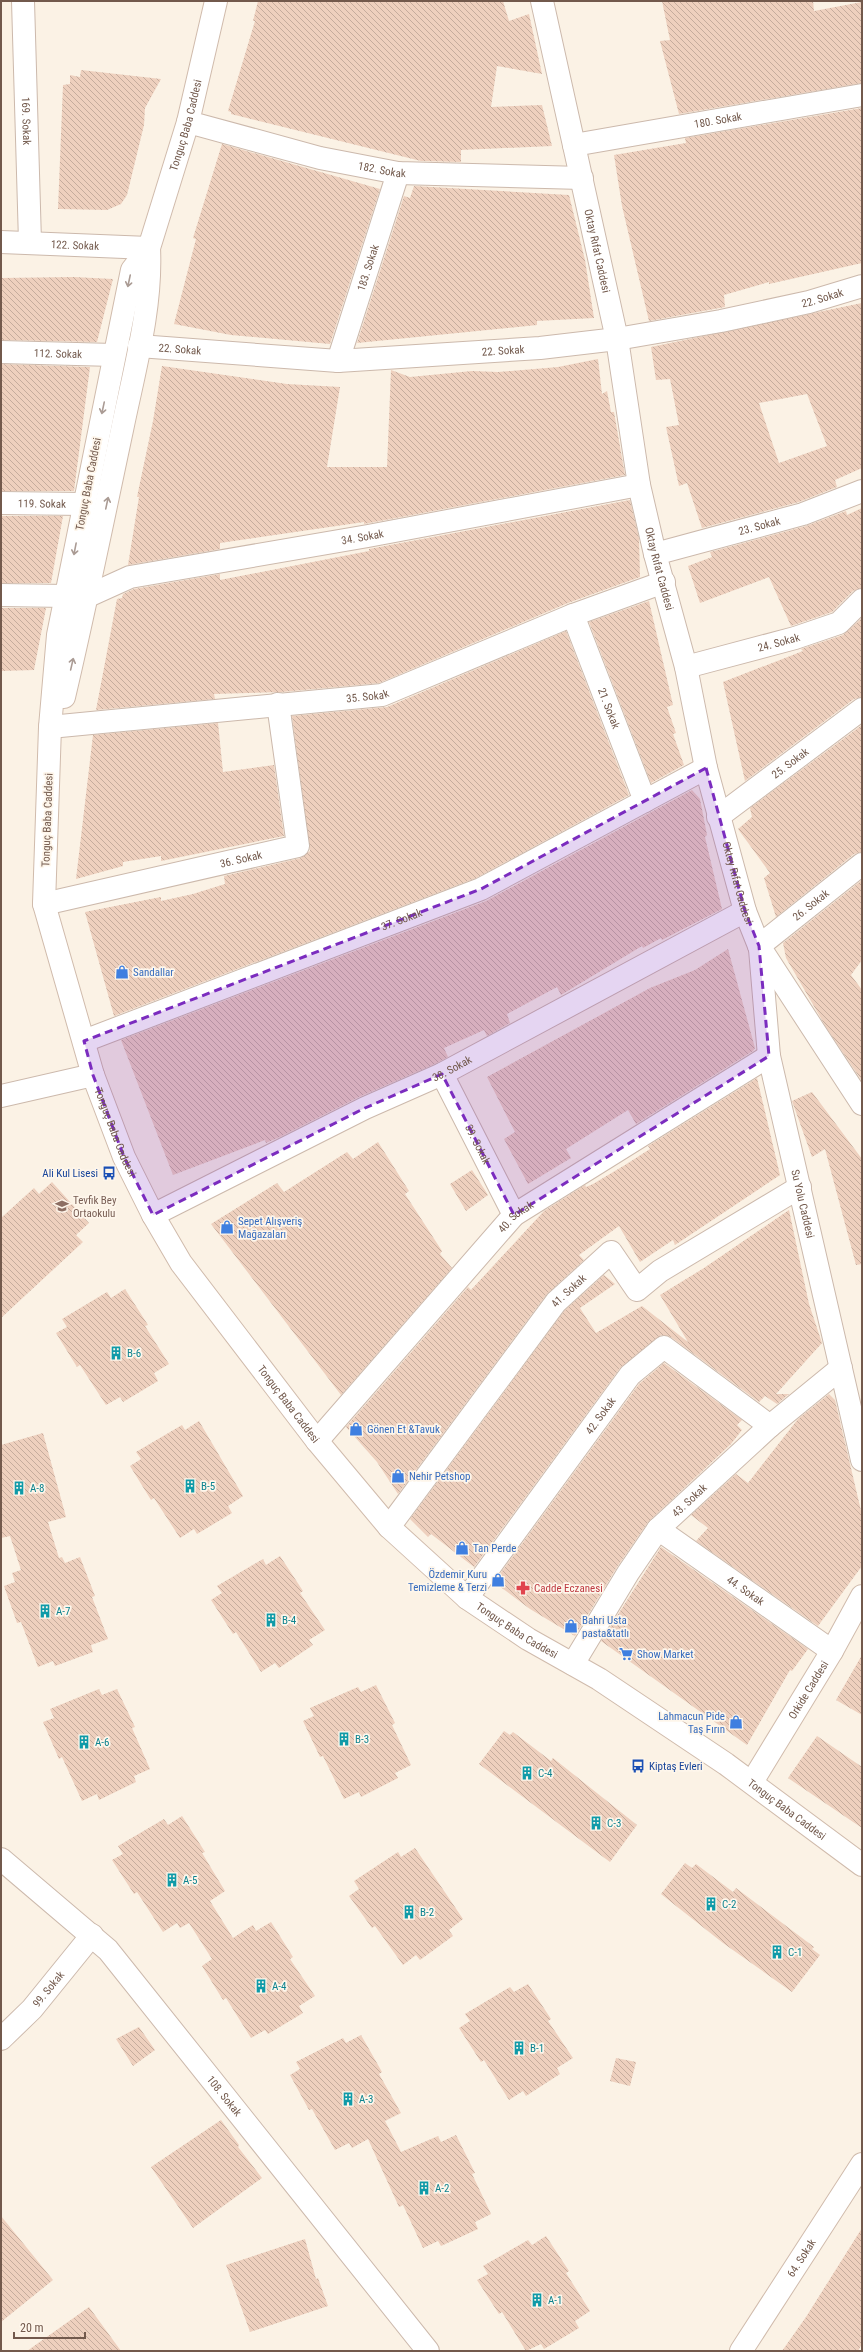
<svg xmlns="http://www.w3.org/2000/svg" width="863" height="2352" font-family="'Roboto Condensed',sans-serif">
<defs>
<pattern id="building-back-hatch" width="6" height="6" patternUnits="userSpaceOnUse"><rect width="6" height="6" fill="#eed0be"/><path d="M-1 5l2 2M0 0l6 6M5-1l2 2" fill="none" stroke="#c5ac9d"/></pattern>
</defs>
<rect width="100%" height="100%" fill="#fbf2e5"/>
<path fill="url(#building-back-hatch)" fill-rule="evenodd" d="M 258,1 L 503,1 L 509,21 L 529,14 L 542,74 L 497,66 L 491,107 L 542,105 L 552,146 L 461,150 L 461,162 L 421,161 L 231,114 L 231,112 L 228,111 L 255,21 L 253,21 Z
M 662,1 L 813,1 L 814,11 L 862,2 L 862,83 L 679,114 L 660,41 L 670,40 Z
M 81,70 L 161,79 L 145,108 L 144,125 L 127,195 L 121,204 L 107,210 L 58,209 L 63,85 L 70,84 L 70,75 L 80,77 Z
M 862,108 L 862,263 L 769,284 L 769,282 L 724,295 L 725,307 L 649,321 L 622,206 L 614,155 L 686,143 L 685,138 Z
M 222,144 L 380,189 L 330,344 L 231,335 L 174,324 L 196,239 L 193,238 Z
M 414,186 L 569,195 L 585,260 L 594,318 L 537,321 L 537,325 L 357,343 L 404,196 L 410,198 Z
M 74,277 L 113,279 L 97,342 L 1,340 L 1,278 Z
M 862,303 L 862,468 L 835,480 L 837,487 L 799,502 L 702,528 L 687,483 L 679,486 L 666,427 L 679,425 L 670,379 L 656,380 L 651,347 ZM 807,394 L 827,446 L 779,463 L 759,403 Z
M 598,359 L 602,394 L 607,391 L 611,412 L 614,412 L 625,475 L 364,524 L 364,522 L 220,543 L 220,549 L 128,565 L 139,497 L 137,497 L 153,421 L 162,366 L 287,384 L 340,387 L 327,467 L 387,467 L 391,370 L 410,377 L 472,371 L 498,372 L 558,367 Z
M 1,364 L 90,367 L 74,491 L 1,491 Z
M 630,500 L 639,538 L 640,577 L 568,603 L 379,683 L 282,692 L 214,694 L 215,699 L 96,710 L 117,599 L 122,598 L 123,594 L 134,589 L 220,574 L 220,580 L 369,551 L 369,549 Z
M 862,508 L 862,588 L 853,591 L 832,612 L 791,626 L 769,577 L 700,603 L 688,566 L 712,557 L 710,552 L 806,526 L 846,511 L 847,515 Z
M 1,516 L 63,516 L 51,583 L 1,583 Z
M 649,601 L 673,705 L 667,707 L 676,733 L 673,734 L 684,765 L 651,783 L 589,622 Z
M 1,608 L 46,608 L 34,670 L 1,671 Z
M 862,618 L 862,697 L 854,699 L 745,781 L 723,682 L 803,651 L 801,649 L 843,635 Z
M 566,631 L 629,795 L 476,878 L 114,1016 L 85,912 L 161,897 L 161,901 L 193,894 L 225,884 L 224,876 L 301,858 L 310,851 L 292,716 L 387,707 Z
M 218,723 L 223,772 L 274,765 L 284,836 L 161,861 L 161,856 L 123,862 L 123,866 L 76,879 L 93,735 Z
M 862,725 L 862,852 L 854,854 L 776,917 L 764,878 L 770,873 L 738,829 L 752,817 L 750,808 Z
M 692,790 L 700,799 L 707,835 L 705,837 L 722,909 L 662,940 L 661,938 L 643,948 L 642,946 L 561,995 L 557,987 L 507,1014 L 510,1023 L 487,1036 L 484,1030 L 444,1048 L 448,1057 L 437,1063 L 359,1097 L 280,1137 L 266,1143 L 265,1140 L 173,1175 L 121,1040 L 486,901 Z
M 862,880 L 862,960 L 851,975 L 862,990 L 862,1081 L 826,1027 L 786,958 L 783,943 Z
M 728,949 L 755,1048 L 753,1051 L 636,1124 L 628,1110 L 566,1149 L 571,1158 L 528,1184 L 504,1139 L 515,1132 L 487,1077 L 650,988 L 695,970 Z
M 757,1078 L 780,1175 L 675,1245 L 673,1240 L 640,1262 L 619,1226 L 579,1255 L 584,1260 L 546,1295 L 398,1494 L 377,1462 L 346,1427 L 468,1287 L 471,1290 L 544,1211 L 585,1185 L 586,1187 L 593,1184 L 625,1165 L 650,1149 L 648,1146 Z
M 812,1092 L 862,1159 L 862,1264 L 856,1265 L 825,1149 L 812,1157 L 792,1101 Z
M 378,1142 L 409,1191 L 405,1194 L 442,1251 L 440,1254 L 452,1268 L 341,1395 L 211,1224 L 277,1183 L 284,1192 L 347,1152 L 353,1159 Z
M 472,1170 L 488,1195 L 466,1211 L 450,1184 Z
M 52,1182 L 89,1223 L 76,1235 L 83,1242 L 1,1318 L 1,1218 L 34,1188 L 39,1194 Z
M 789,1210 L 809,1304 L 822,1343 L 776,1394 L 789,1394 L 777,1404 L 765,1396 L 759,1402 L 671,1337 L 661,1335 L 620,1368 L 474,1567 L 431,1534 L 428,1537 L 410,1519 L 565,1310 L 604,1275 L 615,1284 L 580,1308 L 596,1333 L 642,1306 L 688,1342 L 660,1295 L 704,1268 Z
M 125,1289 L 148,1325 L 145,1326 L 169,1364 L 154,1373 L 158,1381 L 123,1402 L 120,1397 L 106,1405 L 80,1365 L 77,1367 L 56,1333 L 67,1327 L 62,1319 L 107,1292 L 111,1298 Z
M 664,1363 L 742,1420 L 737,1425 L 742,1430 L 731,1444 L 648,1522 L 617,1567 L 575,1636 L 530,1609 L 494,1582 L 639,1384 Z
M 829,1394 L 835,1400 L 862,1515 L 862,1566 L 818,1626 L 696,1541 L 708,1528 L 691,1515 L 736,1474 L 748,1483 L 798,1419 Z
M 199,1421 L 243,1496 L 228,1506 L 232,1513 L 197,1534 L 194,1529 L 180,1538 L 154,1498 L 151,1500 L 130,1466 L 141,1459 L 136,1452 L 182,1425 L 185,1430 Z
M 43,1433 L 66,1517 L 48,1522 L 59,1558 L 62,1557 L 65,1563 L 80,1557 L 95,1596 L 92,1597 L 108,1639 L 91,1645 L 93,1652 L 55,1666 L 53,1661 L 38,1667 L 21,1622 L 17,1623 L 4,1586 L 15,1582 L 12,1573 L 21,1570 L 10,1536 L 1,1538 L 1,1445 Z
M 661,1547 L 808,1649 L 792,1671 L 790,1670 L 747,1745 L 601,1641 Z
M 280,1556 L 303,1591 L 300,1593 L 325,1630 L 309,1640 L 313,1645 L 279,1668 L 275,1663 L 261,1672 L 236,1632 L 233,1634 L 211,1600 L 222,1593 L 217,1586 L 263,1559 L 266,1565 Z
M 862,1655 L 862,1715 L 836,1700 Z
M 376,1685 L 395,1723 L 392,1725 L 411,1765 L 395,1773 L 398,1778 L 361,1797 L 359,1792 L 344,1799 L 323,1756 L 320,1757 L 303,1721 L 314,1716 L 310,1708 L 358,1687 L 361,1692 Z
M 99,1689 L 102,1695 L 117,1689 L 135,1727 L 132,1728 L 150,1769 L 134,1776 L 136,1782 L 99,1800 L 97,1794 L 82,1801 L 62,1757 L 59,1759 L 43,1722 L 54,1718 L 50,1709 Z
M 504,1731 L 510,1735 L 513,1732 L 551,1761 L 553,1758 L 637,1825 L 610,1862 L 479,1764 Z
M 817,1736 L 862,1767 L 862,1828 L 788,1778 Z
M 182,1816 L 205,1852 L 202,1853 L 225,1891 L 210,1901 L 233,1938 L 253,1925 L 256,1931 L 271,1922 L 293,1957 L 290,1959 L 315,1996 L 299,2006 L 303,2013 L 268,2034 L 265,2030 L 251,2038 L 226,1998 L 223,2000 L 202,1966 L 212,1959 L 189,1923 L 180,1928 L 177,1923 L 163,1932 L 137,1892 L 134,1894 L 112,1860 L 123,1854 L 118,1846 L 164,1819 L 168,1825 Z
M 415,1848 L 463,1919 L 449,1930 L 453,1936 L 420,1960 L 416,1955 L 403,1965 L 375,1926 L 372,1928 L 349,1896 L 359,1889 L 354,1881 L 398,1852 L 401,1857 Z
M 685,1863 L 692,1868 L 696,1864 L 733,1892 L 736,1888 L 814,1947 L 812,1949 L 820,1955 L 792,1992 L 723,1943 L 661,1894 Z
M 528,1984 L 551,2019 L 548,2021 L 573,2058 L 557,2068 L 560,2074 L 526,2096 L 523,2091 L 509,2100 L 484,2060 L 481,2062 L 459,2028 L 470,2021 L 465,2014 L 510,1987 L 514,1992 Z
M 139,2027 L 155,2050 L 133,2066 L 116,2039 Z
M 361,2035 L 382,2072 L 379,2074 L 401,2113 L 385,2121 L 401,2152 L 438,2136 L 441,2142 L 456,2135 L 475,2173 L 472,2174 L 491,2214 L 475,2222 L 478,2229 L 441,2246 L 438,2241 L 423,2248 L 403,2205 L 399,2207 L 368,2139 L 352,2148 L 349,2143 L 335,2150 L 312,2109 L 309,2110 L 290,2075 L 300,2069 L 296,2062 L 343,2038 L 346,2043 Z
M 616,2058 L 636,2062 L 630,2086 L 610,2081 Z
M 221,2120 L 239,2145 L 238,2147 L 262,2178 L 193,2228 L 151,2167 Z
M 1,2216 L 53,2280 L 1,2322 Z
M 862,2228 L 862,2344 L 858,2351 L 782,2351 L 806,2317 Z
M 546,2236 L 569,2271 L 566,2273 L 590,2311 L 575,2321 L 579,2328 L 544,2349 L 541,2344 L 526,2351 L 502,2312 L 499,2314 L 477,2280 L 488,2274 L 483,2266 L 528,2240 L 532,2245 Z
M 305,2239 L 316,2279 L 318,2278 L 328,2306 L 250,2332 L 226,2265 Z
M 89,2307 L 121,2351 L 27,2351 Z"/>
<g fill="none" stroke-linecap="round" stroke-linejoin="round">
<g stroke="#ccb9ac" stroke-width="24">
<g id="street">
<path id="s1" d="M 23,1 L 30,242"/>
<path id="s2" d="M 542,1 L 617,339 L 639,485 L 655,554 L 686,667 L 706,768 L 745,911 L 759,946 L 862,1104"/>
<path id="s3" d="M 188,122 L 320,158 L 398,173 L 582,178"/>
<path id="s4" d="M 574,145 L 862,95"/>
<path id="s5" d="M 1,242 L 149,248"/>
<path id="s6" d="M 139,346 L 338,361 L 540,348 L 617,339 L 721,321 L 809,302 L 862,286"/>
<path id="s7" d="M 1,352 L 114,355"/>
<path id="s8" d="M 338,361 L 398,173"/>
<path id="s9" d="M 1,503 L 84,504"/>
<path id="s10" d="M 655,554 L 803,514 L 862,491"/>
<path d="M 1,595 L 66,596"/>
<path id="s11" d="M 88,596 L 130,577 L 368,536 L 639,485"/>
<path id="s12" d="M 573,615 L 645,801"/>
<path id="s13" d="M 686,667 L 795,638 L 839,623 L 862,600"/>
<path id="s14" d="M 50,727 L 382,695 L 573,615 L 664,582"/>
<path id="s15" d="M 718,817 L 862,709"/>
<path id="s16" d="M 44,904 L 298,846 L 278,704"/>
<path id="s17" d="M 759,946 L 862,864"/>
<path id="s18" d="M 760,949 L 769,1056 L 862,1460"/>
<path id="s19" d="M 84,1041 L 481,889 L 706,768"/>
<path id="s20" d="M 442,1074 L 514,1215"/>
<path d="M 1,1096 L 93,1075"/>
<path id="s21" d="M 153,1215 L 365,1108 L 442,1074 L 745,911"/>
<path id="s22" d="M 317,1441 L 514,1215 L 769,1056"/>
<path id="s23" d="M 389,1527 L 556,1302 L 611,1252 L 637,1290 L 660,1271 L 800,1187"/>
<path id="s24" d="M 658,1529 L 832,1651"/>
<path id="s25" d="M 467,1598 L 630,1375 L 664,1347 L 770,1426"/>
<path id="s26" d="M 573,1664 L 628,1573 L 658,1529 L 770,1426 L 841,1368"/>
<path id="s27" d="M 1,1859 L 108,1950 L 428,2351"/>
<path id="s28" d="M 1,2039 L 32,2009 L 92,1935"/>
</g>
</g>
<g stroke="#d0bbac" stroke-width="24">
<g id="secondary">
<path id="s29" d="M 149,248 L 132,270 L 58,635 L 50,727 L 44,904 L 93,1075 L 124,1157 L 153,1215 L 181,1263 L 317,1441 L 389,1527 L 467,1598 L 528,1639 L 599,1679 L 726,1764 L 862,1865"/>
<path id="s30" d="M 64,697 C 85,608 103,519 122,430 C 134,371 152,309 149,248 L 188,122 L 216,1"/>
<path id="s31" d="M 752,1782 L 832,1651 L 862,1596"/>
<path id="s32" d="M 741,2351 L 862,2164"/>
</g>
</g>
<use href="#street" stroke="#fff" stroke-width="22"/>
<use href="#secondary" stroke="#fff" stroke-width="22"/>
</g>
<defs><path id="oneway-shaft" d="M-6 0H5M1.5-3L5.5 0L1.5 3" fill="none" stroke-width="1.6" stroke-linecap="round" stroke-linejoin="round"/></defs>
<g stroke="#aa9b94">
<use href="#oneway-shaft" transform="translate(129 281) rotate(102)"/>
<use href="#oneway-shaft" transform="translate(103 408) rotate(102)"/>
<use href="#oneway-shaft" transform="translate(107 503) rotate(-78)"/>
<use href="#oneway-shaft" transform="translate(75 549) rotate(101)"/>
<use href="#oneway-shaft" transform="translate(72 664) rotate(-77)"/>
</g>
<path fill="#7b2cbf" fill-opacity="0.2" stroke="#7b2cbf" stroke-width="3" stroke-dasharray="8 5" stroke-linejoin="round" d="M 706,768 L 745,911 L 759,946 L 769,1056 L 514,1215 L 442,1074 L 365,1108 L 153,1215 L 124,1157 L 93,1075 L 84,1041 L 481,889 Z"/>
<defs>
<g id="shop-bare" transform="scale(1.08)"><path d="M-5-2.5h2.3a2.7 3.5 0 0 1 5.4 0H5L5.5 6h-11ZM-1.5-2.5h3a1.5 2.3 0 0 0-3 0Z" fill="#3f7fe0" stroke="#fef6eb" stroke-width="2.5" paint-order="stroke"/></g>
<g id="bus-bare" transform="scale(1.08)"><path d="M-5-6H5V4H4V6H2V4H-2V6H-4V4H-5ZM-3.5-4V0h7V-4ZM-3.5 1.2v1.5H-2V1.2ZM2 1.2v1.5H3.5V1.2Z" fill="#1a4fb4" stroke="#fef6eb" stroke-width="2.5" paint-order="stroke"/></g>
<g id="school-bare" transform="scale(1.08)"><path d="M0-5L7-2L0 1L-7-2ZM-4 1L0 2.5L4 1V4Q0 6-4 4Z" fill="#8d6e63" stroke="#fef6eb" stroke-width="2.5" paint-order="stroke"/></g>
<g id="building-bare" transform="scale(1.08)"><path d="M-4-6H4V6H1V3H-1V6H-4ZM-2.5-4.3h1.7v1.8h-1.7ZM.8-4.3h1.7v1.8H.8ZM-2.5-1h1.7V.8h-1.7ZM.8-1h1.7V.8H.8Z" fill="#0f9aa8" stroke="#fef6eb" stroke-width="2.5" paint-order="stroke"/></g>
<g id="pharmacy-bare" transform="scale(1.08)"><path d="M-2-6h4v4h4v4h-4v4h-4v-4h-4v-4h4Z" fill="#e0444e" stroke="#fef6eb" stroke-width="2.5" paint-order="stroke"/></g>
<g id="supermarket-bare" transform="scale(1.08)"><path d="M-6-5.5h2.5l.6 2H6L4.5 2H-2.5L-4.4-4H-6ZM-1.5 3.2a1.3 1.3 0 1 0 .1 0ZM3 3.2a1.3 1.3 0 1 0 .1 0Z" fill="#3f7fe0" stroke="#fef6eb" stroke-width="2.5" paint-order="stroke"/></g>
</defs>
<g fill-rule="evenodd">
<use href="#shop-bare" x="122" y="972"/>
<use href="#bus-bare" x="109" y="1173"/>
<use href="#school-bare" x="62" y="1206"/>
<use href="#shop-bare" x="227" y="1227"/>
<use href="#building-bare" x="116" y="1353"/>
<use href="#shop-bare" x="356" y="1429"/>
<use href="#shop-bare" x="398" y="1476"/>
<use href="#building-bare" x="190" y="1486"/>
<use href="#building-bare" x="19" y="1488"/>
<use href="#shop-bare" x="462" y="1548"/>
<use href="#shop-bare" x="498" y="1580"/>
<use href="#pharmacy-bare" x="523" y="1588"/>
<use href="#building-bare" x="45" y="1611"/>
<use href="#building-bare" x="271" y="1620"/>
<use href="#shop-bare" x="571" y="1626"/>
<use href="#supermarket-bare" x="626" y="1654"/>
<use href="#shop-bare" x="736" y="1722"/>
<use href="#building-bare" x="344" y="1739"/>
<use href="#building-bare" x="84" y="1742"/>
<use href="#bus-bare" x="638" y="1766"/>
<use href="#building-bare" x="527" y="1773"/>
<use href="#building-bare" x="596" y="1823"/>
<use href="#building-bare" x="172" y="1880"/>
<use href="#building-bare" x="711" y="1904"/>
<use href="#building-bare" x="409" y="1912"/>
<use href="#building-bare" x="777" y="1952"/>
<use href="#building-bare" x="261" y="1986"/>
<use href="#building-bare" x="519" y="2048"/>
<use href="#building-bare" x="348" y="2099"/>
<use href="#building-bare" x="424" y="2188"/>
<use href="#building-bare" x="537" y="2300"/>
</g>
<g text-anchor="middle" stroke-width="3.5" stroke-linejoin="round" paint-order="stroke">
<g font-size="11" fill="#72594c" stroke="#fef6eb">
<text dy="4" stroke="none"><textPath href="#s4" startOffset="146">180. Sokak</textPath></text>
<text dy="4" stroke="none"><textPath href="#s1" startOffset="120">169. Sokak</textPath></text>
<text dy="4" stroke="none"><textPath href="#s30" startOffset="586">Tonguç Baba Caddesi</textPath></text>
<text dy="4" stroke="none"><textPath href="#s3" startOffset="200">182. Sokak</textPath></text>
<text dy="4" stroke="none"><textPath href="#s5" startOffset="74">122. Sokak</textPath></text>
<text dy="4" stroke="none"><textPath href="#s2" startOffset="256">Oktay Rıfat Caddesi</textPath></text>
<text dy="4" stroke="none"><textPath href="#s8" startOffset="98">183. Sokak</textPath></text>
<text dy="4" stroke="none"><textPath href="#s6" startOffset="689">22. Sokak</textPath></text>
<text dy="4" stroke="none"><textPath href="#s6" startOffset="41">22. Sokak</textPath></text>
<text dy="4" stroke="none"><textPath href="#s6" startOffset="365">22. Sokak</textPath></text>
<text dy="4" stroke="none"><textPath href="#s7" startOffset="57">112. Sokak</textPath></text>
<text transform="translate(88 484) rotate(-79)" y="4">Tonguç Baba Caddesi</text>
<text dy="4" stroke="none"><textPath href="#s9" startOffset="41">119. Sokak</textPath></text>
<text dy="4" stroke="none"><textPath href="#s10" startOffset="108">23. Sokak</textPath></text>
<text dy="4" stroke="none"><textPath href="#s11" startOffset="282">34. Sokak</textPath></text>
<text dy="4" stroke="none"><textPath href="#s2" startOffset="580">Oktay Rıfat Caddesi</textPath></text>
<text dy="4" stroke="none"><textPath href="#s13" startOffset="96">24. Sokak</textPath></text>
<text dy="4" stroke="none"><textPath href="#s14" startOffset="319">35. Sokak</textPath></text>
<text dy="4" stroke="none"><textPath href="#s12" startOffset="100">21. Sokak</textPath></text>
<text dy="4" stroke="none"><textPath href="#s15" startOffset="90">25. Sokak</textPath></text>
<text transform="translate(47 820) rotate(-88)" y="4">Tonguç Baba Caddesi</text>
<text dy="4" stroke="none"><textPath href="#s16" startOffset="202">36. Sokak</textPath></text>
<text dy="4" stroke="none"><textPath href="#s2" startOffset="904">Oktay Rıfat Caddesi</textPath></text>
<text dy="4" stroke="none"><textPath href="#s17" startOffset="66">26. Sokak</textPath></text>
<text dy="4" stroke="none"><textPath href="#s19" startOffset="340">37. Sokak</textPath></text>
<text dy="4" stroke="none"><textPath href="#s21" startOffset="333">38. Sokak</textPath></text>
<text dy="4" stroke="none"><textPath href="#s29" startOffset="909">Tonguç Baba Caddesi</textPath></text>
<text dy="4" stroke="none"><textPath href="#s20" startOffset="79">39. Sokak</textPath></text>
<text dy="4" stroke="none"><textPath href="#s18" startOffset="259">Su Yolu Caddesi</textPath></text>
<text dy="4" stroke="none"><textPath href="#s22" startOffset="300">40. Sokak</textPath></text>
<text dy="4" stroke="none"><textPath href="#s23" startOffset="297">41. Sokak</textPath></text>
<text dy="4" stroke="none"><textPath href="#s29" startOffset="1233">Tonguç Baba Caddesi</textPath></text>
<text dy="4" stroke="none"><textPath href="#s25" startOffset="226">42. Sokak</textPath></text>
<text dy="4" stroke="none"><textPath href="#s26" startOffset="202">43. Sokak</textPath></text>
<text dy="4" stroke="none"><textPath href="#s24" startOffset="107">44. Sokak</textPath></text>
<text dy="4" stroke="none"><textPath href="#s29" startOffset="1557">Tonguç Baba Caddesi</textPath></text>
<text dy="4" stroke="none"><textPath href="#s31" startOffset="108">Orkide Caddesi</textPath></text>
<text dy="4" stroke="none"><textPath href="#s29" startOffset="1881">Tonguç Baba Caddesi</textPath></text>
<text dy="4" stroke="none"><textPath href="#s28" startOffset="69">99. Sokak</textPath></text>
<text dy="4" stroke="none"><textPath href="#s27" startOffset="327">108. Sokak</textPath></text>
<text dy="4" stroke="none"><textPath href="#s32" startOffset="111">64. Sokak</textPath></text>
</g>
<g font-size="11" fill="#366cbe" stroke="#fef6eb" text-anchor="start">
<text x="133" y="976">Sandallar</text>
<text x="238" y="1225">Sepet Alışveriş<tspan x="238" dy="13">Mağazaları</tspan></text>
<text x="367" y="1433">Gönen Et &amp;Tavuk</text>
<text x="409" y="1480">Nehir Petshop</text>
<text x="473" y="1552">Tan Perde</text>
<text x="487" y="1578" text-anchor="end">Özdemir Kuru<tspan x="487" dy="13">Temizleme &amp; Terzi</tspan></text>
<text x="582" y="1624">Bahri Usta<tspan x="582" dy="13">pasta&amp;tatlı</tspan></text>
<text x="637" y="1658">Show Market</text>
<text x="725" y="1720" text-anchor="end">Lahmacun Pide<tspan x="725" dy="13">Taş Fırın</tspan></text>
</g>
<g font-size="11" fill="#164399" stroke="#fef6eb" text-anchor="end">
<text x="98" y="1177">Ali Kul Lisesi</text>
<text x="649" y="1770" text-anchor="start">Kiptaş Evleri</text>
</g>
<g font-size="11" fill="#785e54" stroke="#fef6eb" text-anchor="start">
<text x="73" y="1204">Tevfik Bey<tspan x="73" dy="13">Ortaokulu</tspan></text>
</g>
<g font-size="11" fill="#0d838f" stroke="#fef6eb" text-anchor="start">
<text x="127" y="1357">B-6</text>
<text x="201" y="1490">B-5</text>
<text x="30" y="1492">A-8</text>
<text x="56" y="1615">A-7</text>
<text x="282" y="1624">B-4</text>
<text x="355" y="1743">B-3</text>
<text x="95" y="1746">A-6</text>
<text x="538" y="1777">C-4</text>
<text x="607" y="1827">C-3</text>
<text x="183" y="1884">A-5</text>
<text x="722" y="1908">C-2</text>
<text x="420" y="1916">B-2</text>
<text x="788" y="1956">C-1</text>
<text x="272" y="1990">A-4</text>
<text x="530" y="2052">B-1</text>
<text x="359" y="2103">A-3</text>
<text x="435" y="2192">A-2</text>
<text x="548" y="2304">A-1</text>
</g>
<g font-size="11" fill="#be3a42" stroke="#fef6eb" text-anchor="start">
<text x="534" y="1592">Cadde Eczanesi</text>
</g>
</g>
<rect width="863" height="2352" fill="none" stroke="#72594c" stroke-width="4"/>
<path d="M14 2332v6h71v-6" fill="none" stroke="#72594c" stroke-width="2"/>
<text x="20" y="2332" font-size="12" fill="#72594c" stroke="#fef6eb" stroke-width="3" paint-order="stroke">20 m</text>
</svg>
